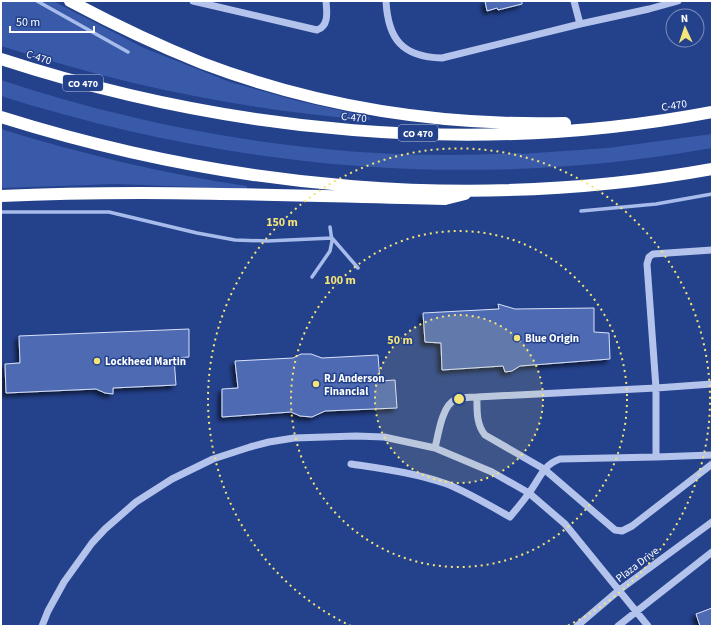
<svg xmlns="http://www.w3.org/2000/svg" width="713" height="627" font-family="'Source Sans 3',sans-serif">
<defs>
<filter id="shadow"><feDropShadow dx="-3.5" dy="3.5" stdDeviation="2" flood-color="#0009"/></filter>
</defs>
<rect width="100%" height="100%" fill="#24418c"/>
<path fill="#395aa9" d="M 1,1 L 53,1 L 144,48 L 230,82 L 298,101 L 370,117 L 370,120 C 242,110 124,85 1,46 Z
M 1,80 C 167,135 345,163 521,153 L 521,154 L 608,148 L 712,134 L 712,148 C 471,191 233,169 1,96 Z
M 1,129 C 82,154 164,174 247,186 L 247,189 L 116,184 L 1,188 Z"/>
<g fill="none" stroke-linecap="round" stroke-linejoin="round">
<path stroke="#a7bceb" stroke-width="3.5" d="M 37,1 L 128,52
M 581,211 L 656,204 L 712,194
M 1,212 L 109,212 L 197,233 L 235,240 L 267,241 L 332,238 L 358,268
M 312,277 L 330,251 L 332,241 L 330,227"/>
</g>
<path fill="#4d6ab3" stroke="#d8e1f8" filter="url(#shadow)" d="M 485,1 L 522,1 L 522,4 L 498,10 L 497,8 L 487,11 Z
M 498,304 L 515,309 L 594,308 L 594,332 L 609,333 L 610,359 L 520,366 L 512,371 L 505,372 L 503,366 L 442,370 L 441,343 L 425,342 L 423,313 L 499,309 Z
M 189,329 L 189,357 L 174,358 L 176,385 L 113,388 L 113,394 L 105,393 L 96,389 L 6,393 L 5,364 L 20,363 L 19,336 Z
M 301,354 L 311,354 L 322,358 L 378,355 L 380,381 L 395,380 L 397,408 L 325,411 L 312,417 L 300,416 L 291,412 L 222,417 L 222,389 L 238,388 L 235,361 L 293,358 Z
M 712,608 L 712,626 L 700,626 L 696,614 Z"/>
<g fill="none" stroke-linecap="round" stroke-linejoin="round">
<path stroke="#b3c3eb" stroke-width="7" d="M 193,1 L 317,30 C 329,26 327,12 326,1
M 386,1 C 388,39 402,57 442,58 L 580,24 L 649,9 L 678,1
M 574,1 L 580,24
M 712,250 L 653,254 L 649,257 L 647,264 L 656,388 L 477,397 C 477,410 476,424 485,435 L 544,469 L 615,530 L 622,531 L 632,526 L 712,464
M 712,384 L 656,388 L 656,457 L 712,455
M 435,448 C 438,436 442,405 455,400 C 461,397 470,397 477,397
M 351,464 C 384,469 416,473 447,484 C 469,493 489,505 510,517 C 516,509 523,502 528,494 C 539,481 542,465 560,459 L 656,457
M 42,626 L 48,611 L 64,582 L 92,543 L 105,529 L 136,502 L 172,479 L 213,459 L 250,447 L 269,442 L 294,438 L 356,436 L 384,437 L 435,448 L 492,472 L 529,493 L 565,524 L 648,626
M 577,626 L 618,591 L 712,522
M 618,626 L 712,552"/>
<path stroke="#fff" stroke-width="12" d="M 70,1 C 113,24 157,45 202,63 C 318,107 441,126 565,123
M 1,59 C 228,133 476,157 712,112
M 1,117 C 230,189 475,212 712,169
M 1,196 C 149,189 297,196 445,199 L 465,194"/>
</g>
<circle cx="459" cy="399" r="84" fill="#f5e477" fill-opacity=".12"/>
<g fill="none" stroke="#f5e477" stroke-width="2" stroke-dasharray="2 4">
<circle cx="459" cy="399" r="84"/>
<circle cx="459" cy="399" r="168"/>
<path d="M351 626A251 251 0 1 1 567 626"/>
</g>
<g fill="#f5e477" stroke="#24418c" stroke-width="1.5">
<circle cx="517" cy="338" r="4"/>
<circle cx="97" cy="361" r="4"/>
<circle cx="316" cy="384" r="4"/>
</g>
<g text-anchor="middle" stroke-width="3" stroke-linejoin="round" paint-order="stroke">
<g fill="#24418c" stroke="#bdc6dc" stroke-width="1">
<rect x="63" y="75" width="40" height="16" rx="3"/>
<rect x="398" y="125" width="40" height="16" rx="3"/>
</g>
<g font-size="10" font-weight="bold" fill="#fff">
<text x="83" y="87">CO 470</text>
<text x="418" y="137">CO 470</text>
</g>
<g font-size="11" fill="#fff" stroke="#24418c">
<text transform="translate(39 57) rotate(17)" y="4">C-470</text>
<text transform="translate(674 105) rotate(-9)" y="4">C-470</text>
<text transform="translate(354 117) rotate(5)" y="4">C-470</text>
<text transform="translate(637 564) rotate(-37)" y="4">Plaza Drive</text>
</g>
<g font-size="11" font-weight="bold" fill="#fff" stroke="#24418c" text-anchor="start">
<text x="525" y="342">Blue Origin</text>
<text x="105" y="365">Lockheed Martin</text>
<text x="324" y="382">RJ Anderson<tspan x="324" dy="13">Financial</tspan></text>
</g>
</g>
<circle cx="459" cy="399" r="6" fill="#f5e477" stroke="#24418c" stroke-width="2"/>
<g font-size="12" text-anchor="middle" font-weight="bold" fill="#f5e477" stroke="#24418c" stroke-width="3" stroke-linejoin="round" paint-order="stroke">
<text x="282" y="226">150 m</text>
<text x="340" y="284">100 m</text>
<text x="400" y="344">50 m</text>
</g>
<rect width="713" height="627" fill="none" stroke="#ffffff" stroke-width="4"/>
<g transform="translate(685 28) rotate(357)"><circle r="19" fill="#24418c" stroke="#7c8dba"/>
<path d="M0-3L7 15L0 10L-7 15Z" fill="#f5e477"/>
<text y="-6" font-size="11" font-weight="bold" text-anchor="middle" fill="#ffffff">N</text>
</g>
<path d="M10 26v6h84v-6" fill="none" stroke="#ffffff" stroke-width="2"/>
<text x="16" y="26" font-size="12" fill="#ffffff" stroke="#24418c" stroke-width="3" paint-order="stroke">50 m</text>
</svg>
